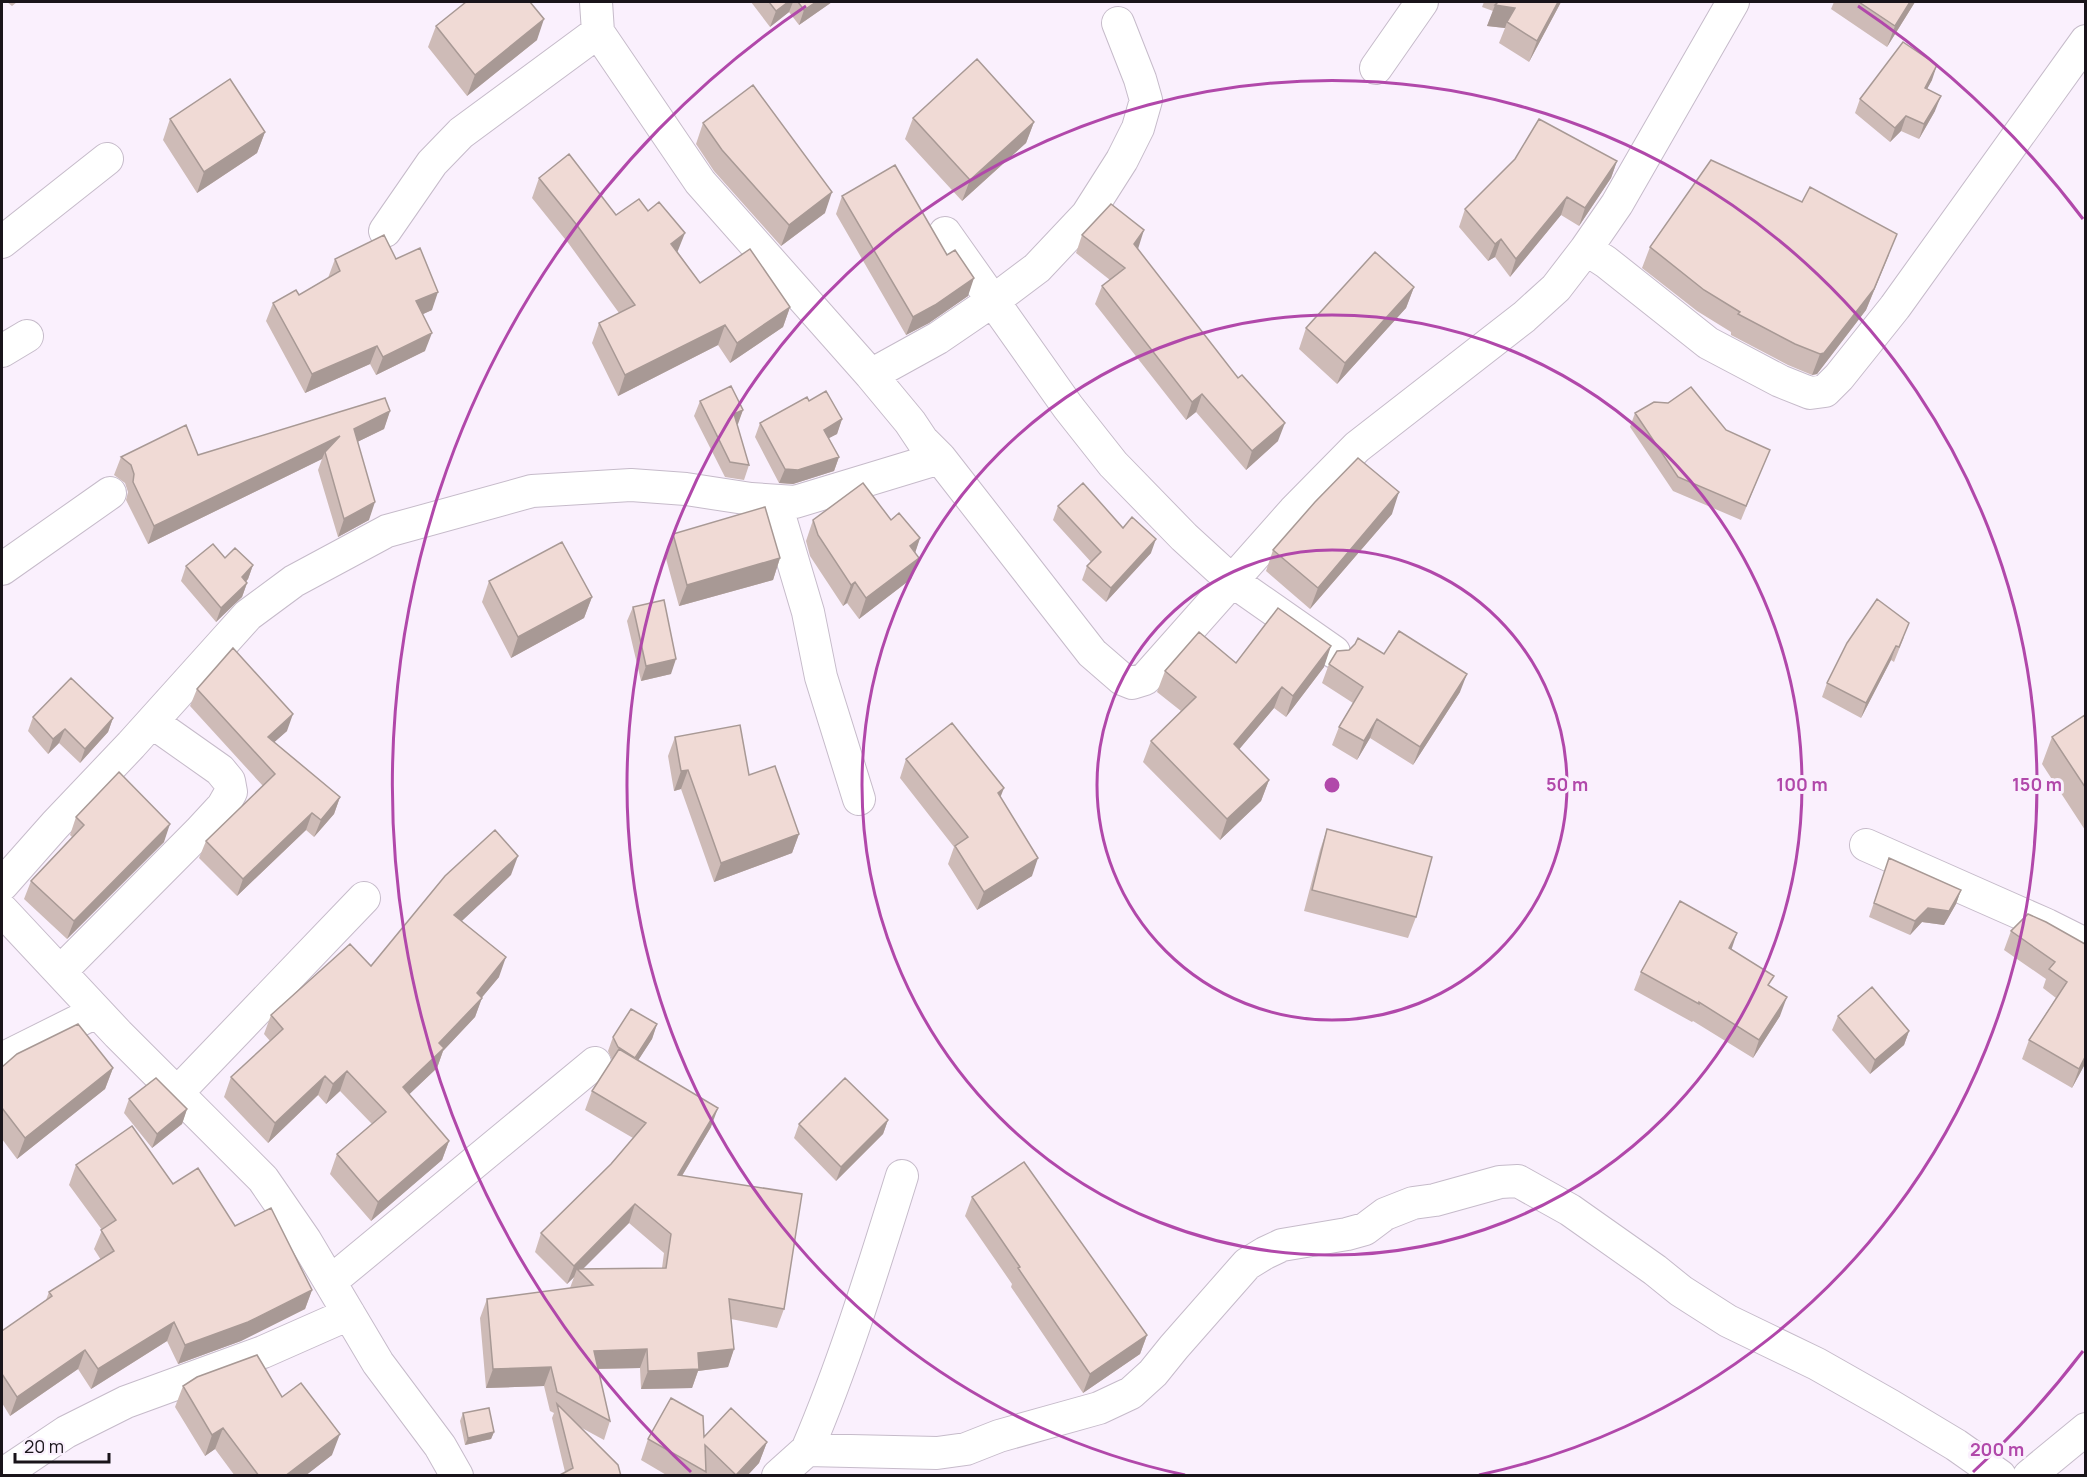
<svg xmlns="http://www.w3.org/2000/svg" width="2087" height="1477" font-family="Manrope,sans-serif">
<rect width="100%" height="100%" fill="#faf0fd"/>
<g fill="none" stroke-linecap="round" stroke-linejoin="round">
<g stroke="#c6bbca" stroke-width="34">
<path id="minor" d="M 596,2 L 598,32 L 700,182 L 871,375 L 910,422 L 922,440 L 940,458
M 1376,68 L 1422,2
M 385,231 L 432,163 L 461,133 L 598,32
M 945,233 L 1068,407 L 1113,464 L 1184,537 L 1231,580 L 1334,652
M 2,242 L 107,159
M 1586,249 L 1617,204 L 1733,2
M 2,351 L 27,336
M 871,375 L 938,338 L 1001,295 L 1037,268 L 1087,215 L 1122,160 L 1138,128 L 1146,100 L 1140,79 L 1118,23
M 775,501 L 808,612 L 821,677 L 859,799
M 2,569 L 110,493
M 1866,845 L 2047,925 L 2077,940 L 2086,948
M 2,885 L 55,825 L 131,745 L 248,615 L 294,581 L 387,531 L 532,491 L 631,485 L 686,489 L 751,499 L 795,502 L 940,458 L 1092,653 L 1122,679 L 1132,683 L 1145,679 L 1294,511 L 1357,447 L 1524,317 L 1556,288 L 1586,249 L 1606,262 L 1708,343 L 1780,381 L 1810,393 L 1825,391 L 1839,377 L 1895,307 L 2086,41
M 2,910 L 118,1034 L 263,1179 L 305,1240 L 378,1363 L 440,1446 L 457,1476
M 60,972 L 199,832 L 223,806 L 231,792 L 229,781 L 220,770 L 152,722
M 2,1059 L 96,1012
M 177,1093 L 364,898
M 330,1282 L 595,1063
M 807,1450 C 845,1361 873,1269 902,1176
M 2,1475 L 66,1432 L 126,1402 L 263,1352 L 349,1314
M 778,1476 L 807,1450 L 937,1453 L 966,1449 L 999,1436 L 1099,1408 L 1131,1393 L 1153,1373 L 1174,1347 L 1247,1264 L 1265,1253 L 1282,1245 L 1347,1234 L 1365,1229 L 1385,1214 L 1413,1203 L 1435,1200 L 1500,1182 L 1518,1181 L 1570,1210 L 1655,1270 L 1681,1291 L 1728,1321 L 1817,1364 L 1891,1406 L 1956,1445 L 2000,1476
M 2029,1476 L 2086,1429"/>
</g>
<use href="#minor" stroke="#fff" stroke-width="32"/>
</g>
<path fill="#cebbb7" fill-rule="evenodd" d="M 7,2 L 17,2 L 12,6 Z
M 751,2 L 832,2 L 799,25 L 789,12 L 770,27 Z
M 1484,2 L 1561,2 L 1529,62 L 1499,43 L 1505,28 L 1487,26 L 1493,11 L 1482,7 Z
M 1834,2 L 1915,2 L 1887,47 L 1831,9 Z
M 436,26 L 537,40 L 467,96 L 428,47 Z
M 1932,80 L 1927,89 L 1935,111 L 1919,139 L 1901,131 L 1890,142 L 1855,113 L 1860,99 Z
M 913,118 L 1034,122 L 1026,143 L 962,201 L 905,139 Z
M 170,119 L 265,132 L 257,153 L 197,193 L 163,140 Z
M 703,123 L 825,213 L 781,246 L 714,171 L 696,144 Z
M 1617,161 L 1611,178 L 1579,226 L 1561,215 L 1510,277 L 1495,257 L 1488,261 L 1459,227 L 1465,209 Z
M 539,178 L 616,215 L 678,252 L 700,283 L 790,307 L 783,327 L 730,363 L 718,345 L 618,396 L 592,343 L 599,323 L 619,313 L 569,244 L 532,198 Z
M 842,196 L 947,255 L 968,296 L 929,323 L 906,335 L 836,214 Z
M 1082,235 L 1138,249 L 1278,441 L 1246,470 L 1196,412 L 1186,420 L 1095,304 L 1102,286 L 1110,280 L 1076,253 Z
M 1650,247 L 1889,255 L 1866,310 L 1817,374 L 1812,375 L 1788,365 L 1731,335 L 1731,332 L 1697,311 L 1642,268 Z
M 335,259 L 396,259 L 432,310 L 423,314 L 425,351 L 376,375 L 370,364 L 305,393 L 266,321 L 273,303 L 299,295 L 328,278 Z
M 1414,287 L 1406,308 L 1337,384 L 1299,349 L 1306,328 Z
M 700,401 L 743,410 L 737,424 L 749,465 L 744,480 L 725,477 L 694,416 Z
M 809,401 L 842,419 L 837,434 L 828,438 L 839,457 L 834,471 L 793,484 L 779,483 L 755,437 L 760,423 Z
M 390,411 L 384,429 L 357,442 L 369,520 L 338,537 L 318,470 L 322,459 L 148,544 L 126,500 L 128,492 L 125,483 L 114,475 L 121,457 L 198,455 Z
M 1635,413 L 1726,430 L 1764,464 L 1741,520 L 1673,491 L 1630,427 Z
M 1058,506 L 1123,528 L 1151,553 L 1106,602 L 1082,580 L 1087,566 L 1091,562 L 1053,520 Z
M 1392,514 L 1310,609 L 1266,571 L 1273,550 Z
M 813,520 L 891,520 L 920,538 L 915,553 L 911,579 L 859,619 L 847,603 L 843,606 L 810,556 L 806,541 Z
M 673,534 L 780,558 L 773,580 L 679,606 L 665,555 Z
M 225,558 L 253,565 L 248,579 L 246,582 L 247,583 L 242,597 L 216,622 L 181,581 L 186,566 Z
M 489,581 L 592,597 L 584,618 L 511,658 L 482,602 Z
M 633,607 L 671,674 L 641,681 L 627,621 Z
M 1904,637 L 1894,662 L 1891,660 L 1861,718 L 1822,697 L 1827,683 Z
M 1384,654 L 1460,692 L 1413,765 L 1370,738 L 1357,760 L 1332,745 L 1339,727 L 1353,703 L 1322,683 L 1329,664 Z
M 1236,663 L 1324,667 L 1286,717 L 1274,708 L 1239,749 L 1269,780 L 1261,801 L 1220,840 L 1143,762 L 1151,741 L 1181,711 L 1157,692 L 1165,671 Z
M 197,689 L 287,731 L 274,742 L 340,797 L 334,814 L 314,837 L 306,830 L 237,896 L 199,858 L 206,841 L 263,786 L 190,706 Z
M 2085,715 L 2085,830 L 2042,764 L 2052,737 Z
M 33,717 L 113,718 L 108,732 L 80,763 L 59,743 L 48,754 L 28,731 Z
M 675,737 L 749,775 L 799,834 L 792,853 L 714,882 L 681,789 L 674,791 L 668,756 Z
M 906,759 L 1000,797 L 1032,876 L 977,910 L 948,864 L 954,847 L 900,778 Z
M 76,817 L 164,842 L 67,939 L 24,899 L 31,881 L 72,837 L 70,835 Z
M 1327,829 L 1416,917 L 1408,938 L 1304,911 L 1320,850 Z
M 1889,858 L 1961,890 L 1956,904 L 1944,925 L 1922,922 L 1910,935 L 1869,917 Z
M 511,875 L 461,921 L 499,977 L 482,997 L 475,1017 L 443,1051 L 437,1068 L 409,1094 L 449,1141 L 442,1160 L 371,1221 L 330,1174 L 337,1154 L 372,1124 L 340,1091 L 326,1104 L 318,1095 L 268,1143 L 224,1097 L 231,1077 L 270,1041 L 264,1034 L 271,1015 L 371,966 Z
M 2011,931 L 2085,944 L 2085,1064 L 2072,1088 L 2022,1059 L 2029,1040 L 2056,998 L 2043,988 L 2046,979 L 2004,950 Z
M 1731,950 L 1770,986 L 1780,1016 L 1753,1058 L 1693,1021 L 1692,1022 L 1634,990 L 1641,972 Z
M 1838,1016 L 1909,1031 L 1904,1045 L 1870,1074 L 1832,1030 Z
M 657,1024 L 652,1039 L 638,1060 L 711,1127 L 682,1176 L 784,1309 L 777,1328 L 731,1319 L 734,1349 L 728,1367 L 698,1371 L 692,1388 L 641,1389 L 640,1368 L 598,1369 L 610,1421 L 604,1440 L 580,1427 L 618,1465 L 565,1472 L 552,1418 L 554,1413 L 550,1411 L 544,1386 L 486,1388 L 480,1318 L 487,1299 L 570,1288 L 574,1277 L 567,1284 L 535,1252 L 541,1233 L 611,1164 L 633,1138 L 585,1110 L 592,1091 L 612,1060 L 608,1051 L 613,1037 ZM 629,1223 L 664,1253 L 662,1268 L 582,1269 Z
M 2,1067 L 113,1068 L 105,1089 L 17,1159 L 2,1139 Z
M 129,1099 L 187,1109 L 182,1124 L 152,1148 L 124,1113 Z
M 888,1120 L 883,1134 L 836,1181 L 794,1138 L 799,1124 Z
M 76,1165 L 173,1184 L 235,1226 L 312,1290 L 305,1309 L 241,1341 L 178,1364 L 167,1341 L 91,1389 L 78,1369 L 10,1416 L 2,1403 L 2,1331 L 46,1300 L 49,1292 L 101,1260 L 94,1249 L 102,1230 L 69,1185 Z
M 972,1197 L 1147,1335 L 1140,1354 L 1083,1393 L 1011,1287 L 1012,1284 L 965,1216 Z
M 183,1386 L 282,1397 L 332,1455 L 305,1476 L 235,1476 L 215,1449 L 205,1456 L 175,1407 Z
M 463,1413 L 494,1432 L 491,1439 L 465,1445 L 460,1421 Z
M 704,1437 L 767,1442 L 759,1463 L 747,1476 L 707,1476 L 705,1474 L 705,1476 L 668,1476 L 641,1460 L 648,1439 Z"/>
<path fill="#a89995" d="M 788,2 L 793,2 L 789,12 L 770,27 L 776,11 Z
M 816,2 L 832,2 L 799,25 L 804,10 Z
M 1558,2 L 1561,2 L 1529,62 L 1537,41 Z
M 1910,2 L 1915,2 L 1887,47 L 1895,26 Z
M 1495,5 L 1515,8 L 1507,22 L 1505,28 L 1487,26 Z
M 544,19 L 537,40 L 467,96 L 475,75 Z
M 1937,65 L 1932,80 L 1920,102 L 1925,88 Z
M 1941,96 L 1935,111 L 1919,139 L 1924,124 Z
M 1906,116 L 1901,131 L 1890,142 L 1895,128 Z
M 1034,122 L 1026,143 L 962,201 L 970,180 Z
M 265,132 L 257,153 L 197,193 L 204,172 Z
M 1617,161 L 1611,178 L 1579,226 L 1585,208 Z
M 832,192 L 825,213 L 781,246 L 789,225 Z
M 1567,197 L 1561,215 L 1510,277 L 1516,259 Z
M 1144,230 L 1138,249 L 1134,244 Z
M 685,233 L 677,253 L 671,244 Z
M 1897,234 L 1866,310 L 1817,374 L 1812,375 L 1820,354 Z
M 1501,239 L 1495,257 L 1488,261 L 1495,244 Z
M 974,278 L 968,296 L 929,323 L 906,335 L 913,317 Z
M 1414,287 L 1406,308 L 1337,384 L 1345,363 Z
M 438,292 L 432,310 L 410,320 L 416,301 Z
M 790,307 L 783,327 L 730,363 L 737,343 Z
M 725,325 L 718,345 L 618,396 L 625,375 Z
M 432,333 L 425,351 L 376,375 L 383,357 Z
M 377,346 L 370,364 L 305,393 L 312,374 Z
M 1202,394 L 1196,412 L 1186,420 L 1192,402 Z
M 743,410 L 738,424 L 729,428 L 734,414 Z
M 390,411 L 384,429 L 347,447 L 354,429 Z
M 842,419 L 837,434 L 818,444 L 824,430 Z
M 1285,423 L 1278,441 L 1246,470 L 1252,451 Z
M 340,436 L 325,452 L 322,459 L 148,544 L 154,526 Z
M 839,457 L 834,471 L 793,484 L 779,483 L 785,469 Z
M 1399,492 L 1392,514 L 1310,609 L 1318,588 Z
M 375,502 L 369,520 L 338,537 L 344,519 Z
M 920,538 L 913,559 L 910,546 Z
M 1156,539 L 1151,553 L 1106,602 L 1111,588 Z
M 780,558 L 773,580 L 679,606 L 687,585 Z
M 919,558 L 911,579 L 859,619 L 866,598 Z
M 253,565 L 248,579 L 237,591 L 242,577 Z
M 855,582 L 847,603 L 843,606 L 851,585 Z
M 247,583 L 242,597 L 216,622 L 221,608 Z
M 592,597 L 584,618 L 511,658 L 518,637 Z
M 1331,646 L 1324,667 L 1286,717 L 1293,696 Z
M 1896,646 L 1891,660 L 1861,718 L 1866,703 Z
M 676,659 L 671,674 L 641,681 L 646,666 Z
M 1467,674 L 1460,692 L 1413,765 L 1420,747 Z
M 1282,687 L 1274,708 L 1226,765 L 1234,744 Z
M 293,714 L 287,731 L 261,754 L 268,737 Z
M 113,718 L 108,732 L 80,763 L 85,749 Z
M 1377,719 L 1370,738 L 1357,760 L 1364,741 Z
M 65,729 L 59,743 L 48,754 L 53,739 Z
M 688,770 L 681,789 L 674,791 L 681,771 Z
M 1269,780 L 1261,801 L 1220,840 L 1227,819 Z
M 1004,788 L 997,806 L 998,793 Z
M 340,797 L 334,814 L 314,837 L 321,820 Z
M 312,813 L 306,830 L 237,896 L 243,879 Z
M 170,824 L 164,842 L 67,939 L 74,921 Z
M 799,834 L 792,853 L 714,882 L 721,863 Z
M 518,856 L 511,875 L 447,935 L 454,915 Z
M 1038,858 L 1032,876 L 977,910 L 984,892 Z
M 1961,890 L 1956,904 L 1944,925 L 1922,922 L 1910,935 L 1915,921 L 1928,908 Z
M 1737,933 L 1731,951 L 1729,948 Z
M 506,957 L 499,977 L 479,1001 L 482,998 L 475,1017 L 443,1051 L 437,1068 L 396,1107 L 403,1087 L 439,1043 L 477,993 Z
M 1787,997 L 1780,1016 L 1753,1058 L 1759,1040 Z
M 657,1024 L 652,1039 L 630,1073 L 635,1059 Z
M 1909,1031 L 1904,1045 L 1870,1074 L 1875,1060 Z
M 2085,1057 L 2085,1064 L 2072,1088 L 2079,1069 Z
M 113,1068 L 105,1089 L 17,1159 L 25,1138 Z
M 347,1071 L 340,1091 L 326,1104 L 333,1084 Z
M 325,1076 L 318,1095 L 268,1143 L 275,1123 Z
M 718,1108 L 711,1127 L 671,1194 L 678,1175 Z
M 187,1109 L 182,1124 L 152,1148 L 157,1134 Z
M 888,1120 L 883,1134 L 836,1181 L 841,1167 Z
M 449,1141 L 442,1160 L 371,1221 L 378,1202 Z
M 635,1204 L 629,1223 L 580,1272 L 577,1269 L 574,1277 L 567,1284 L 574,1266 Z
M 312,1290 L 305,1309 L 241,1341 L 178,1364 L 185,1345 Z
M 174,1322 L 167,1341 L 91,1389 L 98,1369 Z
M 1147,1335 L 1140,1354 L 1083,1393 L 1090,1374 Z
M 647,1349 L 640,1368 L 587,1369 L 594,1351 Z
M 734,1349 L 728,1367 L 698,1371 L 692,1388 L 641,1389 L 648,1371 L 698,1353 Z
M 85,1350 L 78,1369 L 10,1416 L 17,1397 Z
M 551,1367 L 544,1386 L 486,1388 L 493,1369 Z
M 223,1428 L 215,1449 L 205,1456 L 212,1435 Z
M 494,1432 L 491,1439 L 465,1445 L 468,1438 Z
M 340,1434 L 332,1455 L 305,1476 L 285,1476 Z
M 767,1442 L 759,1463 L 747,1476 L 735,1476 Z"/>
<path fill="#f0dad5" stroke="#a89995" stroke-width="1.5" d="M 466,2 L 530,2 L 544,19 L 475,75 L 436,26 Z
M 769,2 L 788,2 L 776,11 Z
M 798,2 L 816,2 L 804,10 Z
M 1498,2 L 1558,2 L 1537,41 L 1507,22 L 1515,8 L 1495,5 Z
M 1859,2 L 1910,2 L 1895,26 Z
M 1903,42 L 1937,65 L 1925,88 L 1941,96 L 1924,124 L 1906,116 L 1895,128 L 1860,99 Z
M 977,59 L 1034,122 L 970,180 L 913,118 Z
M 230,79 L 265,132 L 204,172 L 170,119 Z
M 753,85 L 832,192 L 789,225 L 722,150 L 703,123 Z
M 1539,119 L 1617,161 L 1585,208 L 1567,197 L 1516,259 L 1501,239 L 1495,244 L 1465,209 L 1515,159 Z
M 569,154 L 616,215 L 639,199 L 648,211 L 659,202 L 685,233 L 671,244 L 700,283 L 750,249 L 790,307 L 737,343 L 725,325 L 625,375 L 599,323 L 635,305 L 576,224 L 539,178 Z
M 1711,160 L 1802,202 L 1810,187 L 1897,234 L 1874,289 L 1824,353 L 1820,354 L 1795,344 L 1738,314 L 1740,312 L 1704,290 L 1650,247 Z
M 895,165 L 947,255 L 955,250 L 974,278 L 935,305 L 913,317 L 842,196 Z
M 1111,204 L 1144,230 L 1134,244 L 1238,378 L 1242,375 L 1285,423 L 1252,451 L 1202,394 L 1192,402 L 1102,286 L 1125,268 L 1082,235 Z
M 384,235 L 396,259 L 420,248 L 438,292 L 416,301 L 432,333 L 383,357 L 377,346 L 312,374 L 273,303 L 296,290 L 299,295 L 340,271 L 335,259 Z
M 1375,252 L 1414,287 L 1345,363 L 1306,328 Z
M 731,386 L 743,410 L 734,414 L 749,465 L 730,462 L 700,401 Z
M 1691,387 L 1726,430 L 1770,450 L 1746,506 L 1678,477 L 1635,413 L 1654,402 L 1668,403 Z
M 826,391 L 842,419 L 824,430 L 839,457 L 798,470 L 785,469 L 760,423 L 807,397 L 809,401 Z
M 385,398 L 390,411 L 354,429 L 375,502 L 344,519 L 325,452 L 340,436 L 154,526 L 133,482 L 134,474 L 131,465 L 121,457 L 186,425 L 198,455 Z
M 1358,458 L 1399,492 L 1318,588 L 1273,550 L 1315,502 Z
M 863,483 L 891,520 L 899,513 L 920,538 L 910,546 L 919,558 L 866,598 L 855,582 L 851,585 L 818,535 L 813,520 Z
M 1083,483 L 1123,528 L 1132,517 L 1156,539 L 1111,588 L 1087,566 L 1101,552 L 1058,506 Z
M 765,507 L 780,558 L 687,585 L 673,534 Z
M 562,542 L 592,597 L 518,637 L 489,581 Z
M 213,544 L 225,558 L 235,548 L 253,565 L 242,577 L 247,583 L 221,608 L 186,566 Z
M 1877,599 L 1909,623 L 1899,647 L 1896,646 L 1866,703 L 1827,683 L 1847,643 Z
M 664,600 L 676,659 L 646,666 L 633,607 Z
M 1278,608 L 1331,646 L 1293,696 L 1282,687 L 1234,744 L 1269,780 L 1227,819 L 1151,741 L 1196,697 L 1165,671 L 1199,632 L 1236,663 Z
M 1399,631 L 1467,674 L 1420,747 L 1377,719 L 1364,741 L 1339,727 L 1363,687 L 1329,664 L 1337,651 L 1349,650 L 1355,644 L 1358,638 L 1384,654 Z
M 233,648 L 293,714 L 268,737 L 340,797 L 321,820 L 312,813 L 243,879 L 206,841 L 275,774 L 197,689 Z
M 71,678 L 113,718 L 85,749 L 65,729 L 53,739 L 33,717 Z
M 2085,715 L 2085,787 L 2052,737 Z
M 952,723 L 1004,788 L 998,793 L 1038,858 L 984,892 L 955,846 L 968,837 L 906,759 Z
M 740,725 L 749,775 L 775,766 L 799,834 L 721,863 L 688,770 L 681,771 L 675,737 Z
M 119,772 L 170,824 L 74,921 L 31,881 L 84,825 L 76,817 Z
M 1327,829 L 1432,857 L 1416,917 L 1312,890 Z
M 495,830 L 518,856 L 454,915 L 506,957 L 477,993 L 482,998 L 439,1043 L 444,1048 L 403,1087 L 449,1141 L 378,1202 L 337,1154 L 386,1112 L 347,1071 L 333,1084 L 325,1076 L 275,1123 L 231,1077 L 283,1029 L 271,1015 L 350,944 L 371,966 L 445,876 Z
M 1889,858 L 1961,890 L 1949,911 L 1928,908 L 1915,921 L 1874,903 Z
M 1680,901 L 1737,933 L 1729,948 L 1774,976 L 1768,985 L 1787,997 L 1759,1040 L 1699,1002 L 1699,1004 L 1641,972 Z
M 2028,914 L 2046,922 L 2085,944 L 2085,1057 L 2079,1069 L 2029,1040 L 2067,982 L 2049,969 L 2055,962 L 2011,931 Z
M 1872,987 L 1909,1031 L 1875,1060 L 1838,1016 Z
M 631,1009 L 657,1024 L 635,1058 L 618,1047 L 613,1037 Z
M 78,1024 L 113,1068 L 25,1138 L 2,1108 L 2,1067 L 17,1054 Z
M 619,1049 L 718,1108 L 678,1175 L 802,1194 L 784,1309 L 729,1299 L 734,1349 L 698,1353 L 699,1369 L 648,1371 L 647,1349 L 594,1351 L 610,1421 L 557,1392 L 551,1367 L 493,1369 L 487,1299 L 593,1285 L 577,1269 L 666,1268 L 671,1234 L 635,1204 L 574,1266 L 541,1233 L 611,1164 L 646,1123 L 592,1091 Z
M 156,1078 L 187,1109 L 157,1134 L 129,1099 Z
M 845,1078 L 888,1120 L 841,1167 L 799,1124 Z
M 132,1126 L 173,1184 L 198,1168 L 235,1226 L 271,1208 L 312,1290 L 248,1322 L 185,1345 L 174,1322 L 98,1369 L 85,1350 L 17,1397 L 2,1374 L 2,1331 L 52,1296 L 49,1292 L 114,1251 L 101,1230 L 116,1220 L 76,1165 Z
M 1024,1162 L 1147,1335 L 1090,1374 L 1018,1268 L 1020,1267 L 972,1197 Z
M 257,1355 L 282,1397 L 301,1383 L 340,1434 L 285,1476 L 259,1476 L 223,1428 L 212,1435 L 183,1386 L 197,1377 Z
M 671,1398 L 703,1416 L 704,1437 L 731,1408 L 767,1442 L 736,1475 L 705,1445 L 706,1472 L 648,1439 Z
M 557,1404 L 618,1465 L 621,1476 L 558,1476 L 573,1468 Z
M 489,1408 L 494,1432 L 468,1438 L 463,1413 Z"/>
<g fill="none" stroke="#b148aa" stroke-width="3">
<circle cx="1332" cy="785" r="235"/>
<circle cx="1332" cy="785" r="470"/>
<path d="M1185 1475A705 705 0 1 1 1479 1475"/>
<path d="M2083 1351A940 940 0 0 1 1973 1472M691 1472A940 940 0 0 1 806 6M1858 6A940 940 0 0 1 2083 219"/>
</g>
<circle cx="1332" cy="785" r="9" fill="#b148aa" stroke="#faf0fd" stroke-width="3"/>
<g font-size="18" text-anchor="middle" font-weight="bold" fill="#b148aa" stroke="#faf0fd" stroke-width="6" stroke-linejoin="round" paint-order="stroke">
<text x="1567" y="791">50 m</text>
<text x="1802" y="791">100 m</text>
<text x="2037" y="791">150 m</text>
<text x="1997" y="1456">200 m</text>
</g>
<rect width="2087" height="1477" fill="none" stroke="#19141a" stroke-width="6"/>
<path d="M15 1453v9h94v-9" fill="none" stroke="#19141a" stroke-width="3"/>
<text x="24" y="1453" font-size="18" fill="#19141a" stroke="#faf0fd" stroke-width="4.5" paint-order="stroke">20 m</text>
</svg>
